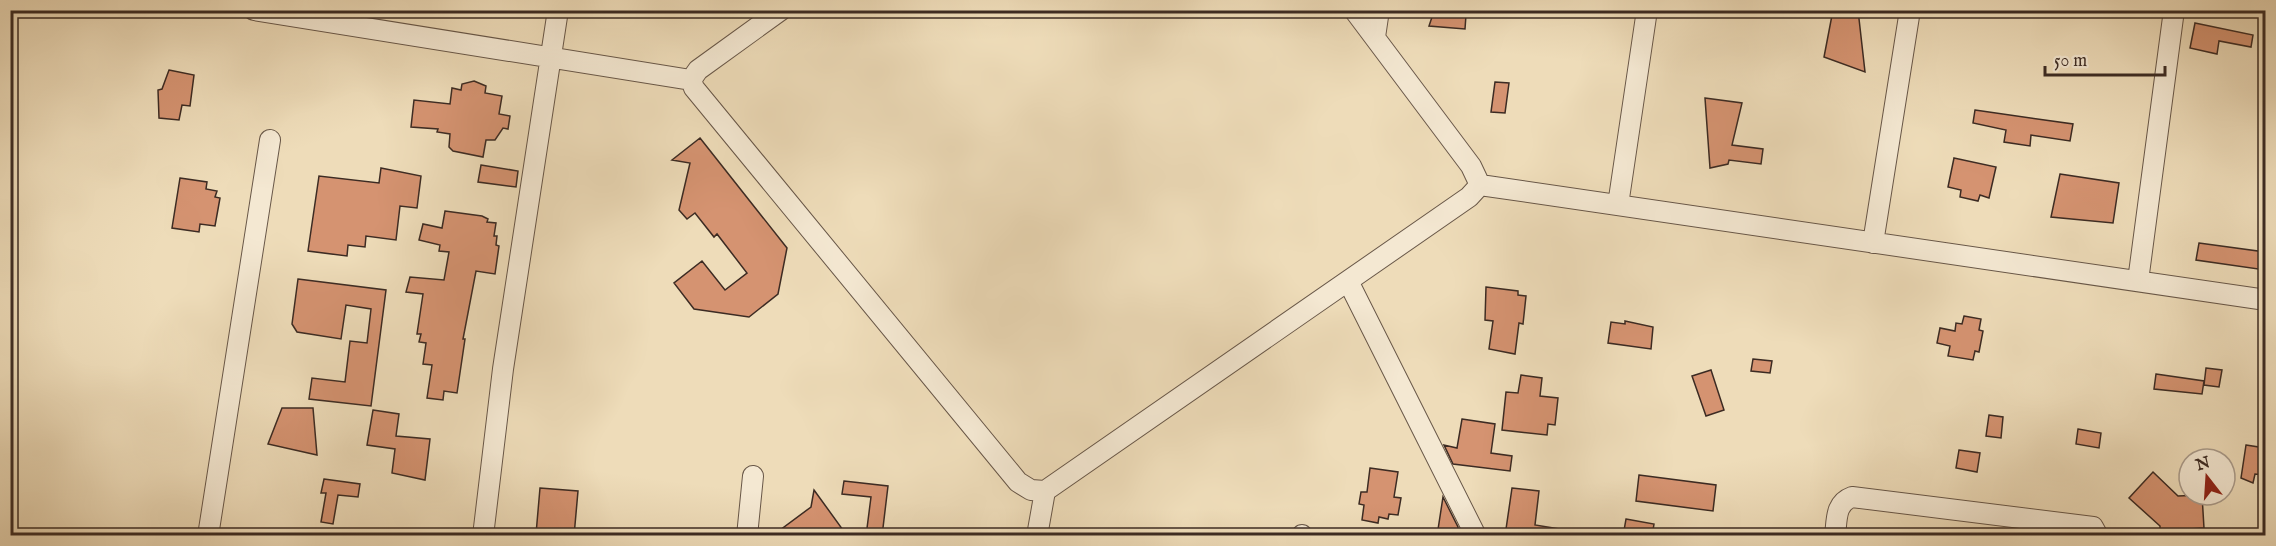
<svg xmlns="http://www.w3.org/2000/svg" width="2276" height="546" font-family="'IM FELL English',serif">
<rect width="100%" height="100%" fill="#eedcb9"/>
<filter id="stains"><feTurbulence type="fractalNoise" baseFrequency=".00333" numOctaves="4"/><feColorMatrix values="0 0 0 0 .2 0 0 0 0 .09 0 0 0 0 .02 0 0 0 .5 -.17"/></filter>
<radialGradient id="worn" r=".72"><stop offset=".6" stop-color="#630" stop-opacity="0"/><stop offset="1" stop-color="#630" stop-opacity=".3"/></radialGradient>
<path fill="#d59371" stroke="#3c2b23" stroke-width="1.5" d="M 1833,10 L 1858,10 L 1865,72 L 1824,57 Z
M 1434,11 L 1466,15 L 1465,29 L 1429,26 Z
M 2195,23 L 2253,35 L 2251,47 L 2219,41 L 2217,54 L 2190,48 Z
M 169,70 L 194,75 L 190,106 L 182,105 L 179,120 L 159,118 L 158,90 L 162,89 Z
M 474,81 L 486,86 L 485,93 L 502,96 L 499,114 L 510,116 L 508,129 L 503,128 L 495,140 L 486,140 L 483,157 L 453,151 L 449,147 L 450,134 L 437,132 L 438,129 L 411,127 L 414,100 L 450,104 L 452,88 L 461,90 L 462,84 Z
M 1495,82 L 1509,83 L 1505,113 L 1491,112 Z
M 1705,98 L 1742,103 L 1732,145 L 1763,149 L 1761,164 L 1729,160 L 1728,164 L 1710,168 Z
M 1975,110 L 2073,124 L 2070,141 L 2031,135 L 2030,146 L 2004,142 L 2006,130 L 1973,123 Z
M 700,138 L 787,248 L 778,294 L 749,317 L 694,309 L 674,283 L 702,261 L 725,290 L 747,273 L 717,234 L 714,237 L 695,213 L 687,219 L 679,210 L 690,163 L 672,160 Z
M 1954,158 L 1996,167 L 1989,198 L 1980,195 L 1978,201 L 1960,197 L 1961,190 L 1948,187 Z
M 481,165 L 518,171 L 516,187 L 478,182 Z
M 381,168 L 421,176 L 417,208 L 400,206 L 396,240 L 366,236 L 365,247 L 348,245 L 347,256 L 308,251 L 319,176 L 379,183 Z
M 2060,174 L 2119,183 L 2113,223 L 2051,217 Z
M 180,178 L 207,182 L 206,189 L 217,191 L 215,197 L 220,198 L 215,226 L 200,224 L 199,232 L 172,228 Z
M 445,211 L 482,216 L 488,219 L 487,222 L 496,223 L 494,236 L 497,236 L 496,245 L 499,246 L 495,274 L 476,271 L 463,339 L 465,339 L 457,393 L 444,391 L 443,400 L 427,398 L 432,365 L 423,364 L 426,343 L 419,342 L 421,334 L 417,334 L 423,294 L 406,292 L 410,277 L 444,280 L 449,252 L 439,251 L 440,245 L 419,240 L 423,224 L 442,228 Z
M 2199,243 L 2265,252 L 2265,270 L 2196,260 Z
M 298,279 L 386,290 L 371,406 L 309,399 L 312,378 L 345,382 L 350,341 L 367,343 L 371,309 L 346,305 L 341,339 L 297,332 L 292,324 Z
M 1486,287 L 1518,291 L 1518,295 L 1526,296 L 1523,324 L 1519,323 L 1515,354 L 1489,349 L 1493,321 L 1485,320 Z
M 1964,316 L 1981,319 L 1979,330 L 1983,331 L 1979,352 L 1975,351 L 1973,360 L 1948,356 L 1950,346 L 1937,343 L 1940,328 L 1955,331 L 1956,323 L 1962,324 Z
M 1625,321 L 1653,327 L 1651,349 L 1608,343 L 1611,322 L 1625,324 Z
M 1753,359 L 1772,361 L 1770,373 L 1751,371 Z
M 2206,368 L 2222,370 L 2219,387 L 2204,385 Z
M 1711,370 L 1724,410 L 1706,416 L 1692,376 Z
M 2156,374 L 2204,381 L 2202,394 L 2154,389 Z
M 1521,375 L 1542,378 L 1540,396 L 1558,398 L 1555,425 L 1548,424 L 1547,435 L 1502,430 L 1506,392 L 1518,393 Z
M 282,408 L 313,408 L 317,455 L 268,444 Z
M 373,410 L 399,414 L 396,436 L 430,439 L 425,480 L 392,473 L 395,449 L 367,445 Z
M 1989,415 L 2003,417 L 2001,438 L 1986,436 Z
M 1462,419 L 1495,424 L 1491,453 L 1512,456 L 1510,471 L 1453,464 L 1444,445 L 1457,448 Z
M 2078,429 L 2101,433 L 2099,448 L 2076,444 Z
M 2246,445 L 2265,448 L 2265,475 L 2255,474 L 2253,483 L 2241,478 Z
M 1959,450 L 1980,453 L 1977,472 L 1956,468 Z
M 1370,468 L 1398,472 L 1394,497 L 1401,498 L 1398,515 L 1389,514 L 1388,519 L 1379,517 L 1378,523 L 1362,520 L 1364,505 L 1359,504 L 1361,492 L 1367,492 Z
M 2153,472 L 2178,496 L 2202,495 L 2204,528 L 2160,531 L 2160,526 L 2129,498 Z
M 1639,475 L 1716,485 L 1713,511 L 1636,501 Z
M 324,479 L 360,484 L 358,497 L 338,495 L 333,524 L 321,522 L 326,493 L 321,493 Z
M 844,481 L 888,486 L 882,536 L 866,536 L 871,497 L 842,494 Z
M 540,488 L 578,491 L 574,536 L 536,534 Z
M 1512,488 L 1539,491 L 1535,525 L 1559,529 L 1559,536 L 1505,536 Z
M 814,490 L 843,530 L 835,536 L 772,536 L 811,507 Z
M 1443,497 L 1458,527 L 1457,536 L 1437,536 Z
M 1626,519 L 1654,524 L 1652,536 L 1623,536 Z"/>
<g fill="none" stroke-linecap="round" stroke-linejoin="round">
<g stroke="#685748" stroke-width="22">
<path id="street" d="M 254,10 L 691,80
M 781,10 L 698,70 L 691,80 L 694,88 L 1018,482 L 1031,490 L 1045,491 L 1469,197 L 1480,185 L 1471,166 L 1354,10
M 1375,37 L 1379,10
M 1480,185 L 2266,300
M 1618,205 L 1647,10
M 1873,243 L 1910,10
M 1348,281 L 1476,536
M 2138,281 L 2174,10
M 208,536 L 270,140
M 483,536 L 503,369 L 558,10
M 747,536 L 753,476
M 1037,536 L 1045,491
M 1302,536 L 1302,535
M 1835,536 C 1837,520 1835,503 1852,497 L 2093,527 L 2098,536"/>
</g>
<use href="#street" stroke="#f4e8d2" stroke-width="20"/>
</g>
<rect width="2276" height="546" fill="none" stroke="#eedcb9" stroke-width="36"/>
<rect x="12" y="12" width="2252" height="522" fill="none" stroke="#3c2b23" stroke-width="3"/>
<rect x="18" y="18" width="2240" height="510" fill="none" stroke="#3c2b23" stroke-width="1.5"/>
<g transform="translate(2207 477) rotate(343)"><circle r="28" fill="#f4e8d2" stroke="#aa9c8c" stroke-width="1.5"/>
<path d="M0-4.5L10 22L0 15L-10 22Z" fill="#8f2418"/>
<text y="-9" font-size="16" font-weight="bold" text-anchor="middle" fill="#3c2b23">N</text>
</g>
<path d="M2045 66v9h120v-9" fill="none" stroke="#3c2b23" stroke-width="3"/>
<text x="2054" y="66" font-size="18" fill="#3c2b23" stroke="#f4e8d2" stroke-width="4.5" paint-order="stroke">50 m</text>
<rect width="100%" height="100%" filter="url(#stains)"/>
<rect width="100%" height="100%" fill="url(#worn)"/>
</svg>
